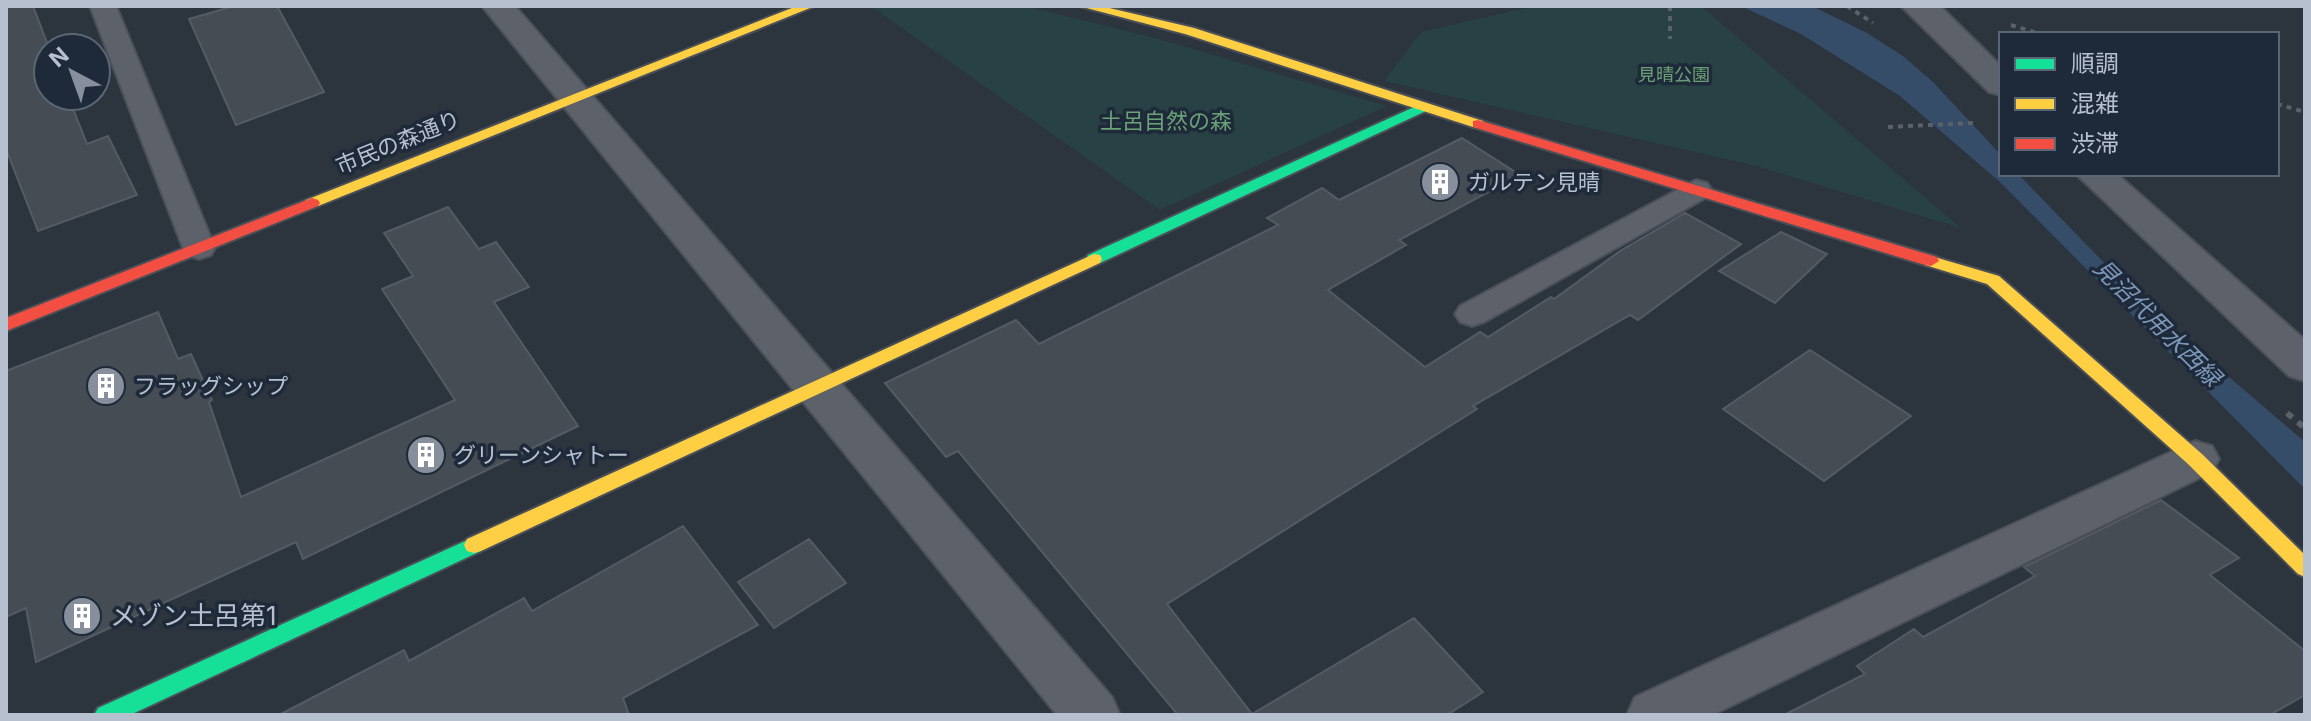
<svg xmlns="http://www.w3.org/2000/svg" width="2311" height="721" font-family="Inter,'Noto Sans JP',sans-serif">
<rect width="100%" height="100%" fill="#2c343d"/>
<path fill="#274145" d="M 1025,6 L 1159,39 L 1387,106 L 1160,210 L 872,7 Z
M 1533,6 L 1701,6 L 1961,228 L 1756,166 L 1384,81 L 1421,32 Z"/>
<path fill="#364d6a" d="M 1741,6 L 1812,6 L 1867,33 L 1903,56 L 1933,82 L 2001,155 L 2001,174 L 2018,174 L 2146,306 L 2305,442 L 2305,489 L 2001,183 L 1900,96 L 1801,34 Z"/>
<path fill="#454c54" stroke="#545b65" stroke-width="2" d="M 6,6 L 33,6 L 49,48 L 48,96 L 68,96 L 87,144 L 108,136 L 137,195 L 38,231 L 6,149 Z
M 234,6 L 277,6 L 324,92 L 236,125 L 189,19 Z
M 1462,138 L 1520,175 L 1399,240 L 1406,245 L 1328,290 L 1425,367 L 1480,332 L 1488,337 L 1551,297 L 1554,299 L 1620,251 L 1685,213 L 1741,244 L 1638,320 L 1630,315 L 1473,406 L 1477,409 L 1167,604 L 1252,714 L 1414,618 L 1483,692 L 1447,715 L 1178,715 L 958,451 L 946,457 L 885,383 L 1016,320 L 1039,344 L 1278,225 L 1267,218 L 1322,188 L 1339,200 Z
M 448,207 L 479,249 L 496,242 L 529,287 L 494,302 L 578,426 L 303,559 L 296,542 L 36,662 L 26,608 L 6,617 L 6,371 L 158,312 L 178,359 L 191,354 L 212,400 L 209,402 L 241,497 L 455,400 L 382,289 L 413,276 L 384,233 Z
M 1781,232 L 1827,254 L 1775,303 L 1719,271 Z
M 1810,350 L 1911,416 L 1824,481 L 1723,409 Z
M 2161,500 L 2239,558 L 2210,575 L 2305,651 L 2305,695 L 2270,715 L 1784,715 L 1865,674 L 1857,666 L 1914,629 L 1923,637 L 2035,576 L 2024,567 Z
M 683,526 L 758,625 L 623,698 L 629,715 L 279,715 L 404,650 L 409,661 L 524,598 L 532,611 Z
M 809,539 L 846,583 L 774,628 L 738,582 Z"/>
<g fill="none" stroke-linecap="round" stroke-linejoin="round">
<g stroke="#4b5058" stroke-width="4">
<path id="lane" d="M 90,6 L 116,6 L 215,248 L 211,255 L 199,259 L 187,255 L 183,248 Z
M 1696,180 L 1707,183 L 1712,190 L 1707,197 L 1484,322 L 1472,326 L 1460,322 L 1455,314 L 1460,306 Z"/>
</g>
<g stroke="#4b5058" stroke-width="4">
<path id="street" d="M 482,6 L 515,6 L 1112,697 L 1120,715 L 1057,715 Z
M 1901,6 L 1940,6 L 2001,66 L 2001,95 L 1989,92 Z
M 2076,174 L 2117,174 L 2305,340 L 2305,381 L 2289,376 Z
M 2195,441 L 2212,446 L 2219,459 L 2212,472 L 1712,715 L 1627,715 L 1635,697 Z"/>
</g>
<g stroke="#4b5058" stroke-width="4">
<path id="fast" d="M 1423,103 L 1430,107 L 1428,110 L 1100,263 L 1088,263 L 1086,259 L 1088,255 Z
M 474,537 L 481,539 L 484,545 L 481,551 L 130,715 L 94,715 L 98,708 Z"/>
</g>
<g stroke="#4b5058" stroke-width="4">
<path id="slow" d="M 797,6 L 815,6 L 318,206 L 306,206 L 304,203 L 306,200 Z
M 1079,6 L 1101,6 L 1194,28 L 1483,121 L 1485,124 L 1478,128 L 1473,127 L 1185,34 Z
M 1094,254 L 1100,255 L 1102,259 L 1100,263 L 481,551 L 474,553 L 467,551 L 464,545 L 467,539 Z
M 1931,256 L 1999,276 L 2202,454 L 2305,555 L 2305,577 L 2298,574 L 2188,464 L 1987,284 L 1925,265 L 1923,261 Z"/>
</g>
<g stroke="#4b5058" stroke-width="4">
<path id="jam" d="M 1478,120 L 1937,257 L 1939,261 L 1931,266 L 1925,265 L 1473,127 L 1473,121 Z
M 312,198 L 318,200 L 320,203 L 318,206 L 6,331 L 6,318 Z"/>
</g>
<path stroke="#5a6168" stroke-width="4" stroke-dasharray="5 5" stroke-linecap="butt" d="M 1670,6 L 1670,39
M 1847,6 L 1873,23
M 2011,25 L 2040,34
M 2277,104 L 2305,112
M 1888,127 L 1973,123"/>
<path stroke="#5a6168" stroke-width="6" stroke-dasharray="7 7" stroke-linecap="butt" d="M 2287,413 L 2305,428"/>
<use href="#lane" fill="#5d626a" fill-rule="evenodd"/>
<use href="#street" fill="#5d626a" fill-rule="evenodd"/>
<use href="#fast" fill="#16e098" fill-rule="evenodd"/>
<use href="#slow" fill="#ffcf43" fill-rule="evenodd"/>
<use href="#jam" fill="#f24e42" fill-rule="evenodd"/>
</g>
<defs>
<g id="building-disc" transform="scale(2)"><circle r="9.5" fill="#868f9b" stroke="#1e2a3a"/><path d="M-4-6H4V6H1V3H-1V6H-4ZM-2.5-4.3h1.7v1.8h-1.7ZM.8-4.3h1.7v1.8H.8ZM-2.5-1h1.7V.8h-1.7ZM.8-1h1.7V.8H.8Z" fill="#fff"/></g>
</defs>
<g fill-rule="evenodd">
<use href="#building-disc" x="1440" y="182"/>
<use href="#building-disc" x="106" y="386"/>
<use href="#building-disc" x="426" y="455"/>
<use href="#building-disc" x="82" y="616"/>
</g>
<g text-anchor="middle" stroke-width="7" stroke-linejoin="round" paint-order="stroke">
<g font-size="18" fill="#6ba176" stroke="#1e2a3a">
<text x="1674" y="81">見晴公園</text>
</g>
<g font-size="22" fill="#6ba176" stroke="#1e2a3a">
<text x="1166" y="129">土呂自然の森</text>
</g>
<g font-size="22" fill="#b7c0ce" stroke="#1e2a3a">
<text transform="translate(398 142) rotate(-22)" y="8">市民の森通り</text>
</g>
<g font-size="22" fill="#b7c0ce" stroke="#1e2a3a" text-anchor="start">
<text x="1468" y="190">ガルテン見晴</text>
<text x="134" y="394">フラッグシップ</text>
<text x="454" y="463">グリーンシャトー</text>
</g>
<g font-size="24" font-style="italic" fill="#7c97b8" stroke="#1e2a3a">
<text transform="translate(2157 323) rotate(45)" y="8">見沼代用水西緑</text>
</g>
<g font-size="26" fill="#b7c0ce" stroke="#1e2a3a" text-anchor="start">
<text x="110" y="625">メゾン土呂第1</text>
</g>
</g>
<rect width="2311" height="721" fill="none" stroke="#b7c0ce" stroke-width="16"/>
<rect x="1999" y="32" width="280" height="144" fill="#1e2a3a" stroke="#5b6675" stroke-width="2"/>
<rect x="2015" y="58" width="40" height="12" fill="#16e098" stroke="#5b6675" stroke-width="2"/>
<text x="2071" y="72" font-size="24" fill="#b7c0ce">順調</text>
<rect x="2015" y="98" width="40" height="12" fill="#ffcf43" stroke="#5b6675" stroke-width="2"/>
<text x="2071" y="112" font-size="24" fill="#b7c0ce">混雑</text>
<rect x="2015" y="138" width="40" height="12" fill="#f24e42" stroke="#5b6675" stroke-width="2"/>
<text x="2071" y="152" font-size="24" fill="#b7c0ce">渋滞</text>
<g transform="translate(72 72) rotate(319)"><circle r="38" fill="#1e2a3a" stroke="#5b6675" stroke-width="2"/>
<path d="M0-6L14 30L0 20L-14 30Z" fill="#868f9b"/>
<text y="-12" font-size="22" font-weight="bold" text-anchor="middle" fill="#b7c0ce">N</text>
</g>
</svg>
